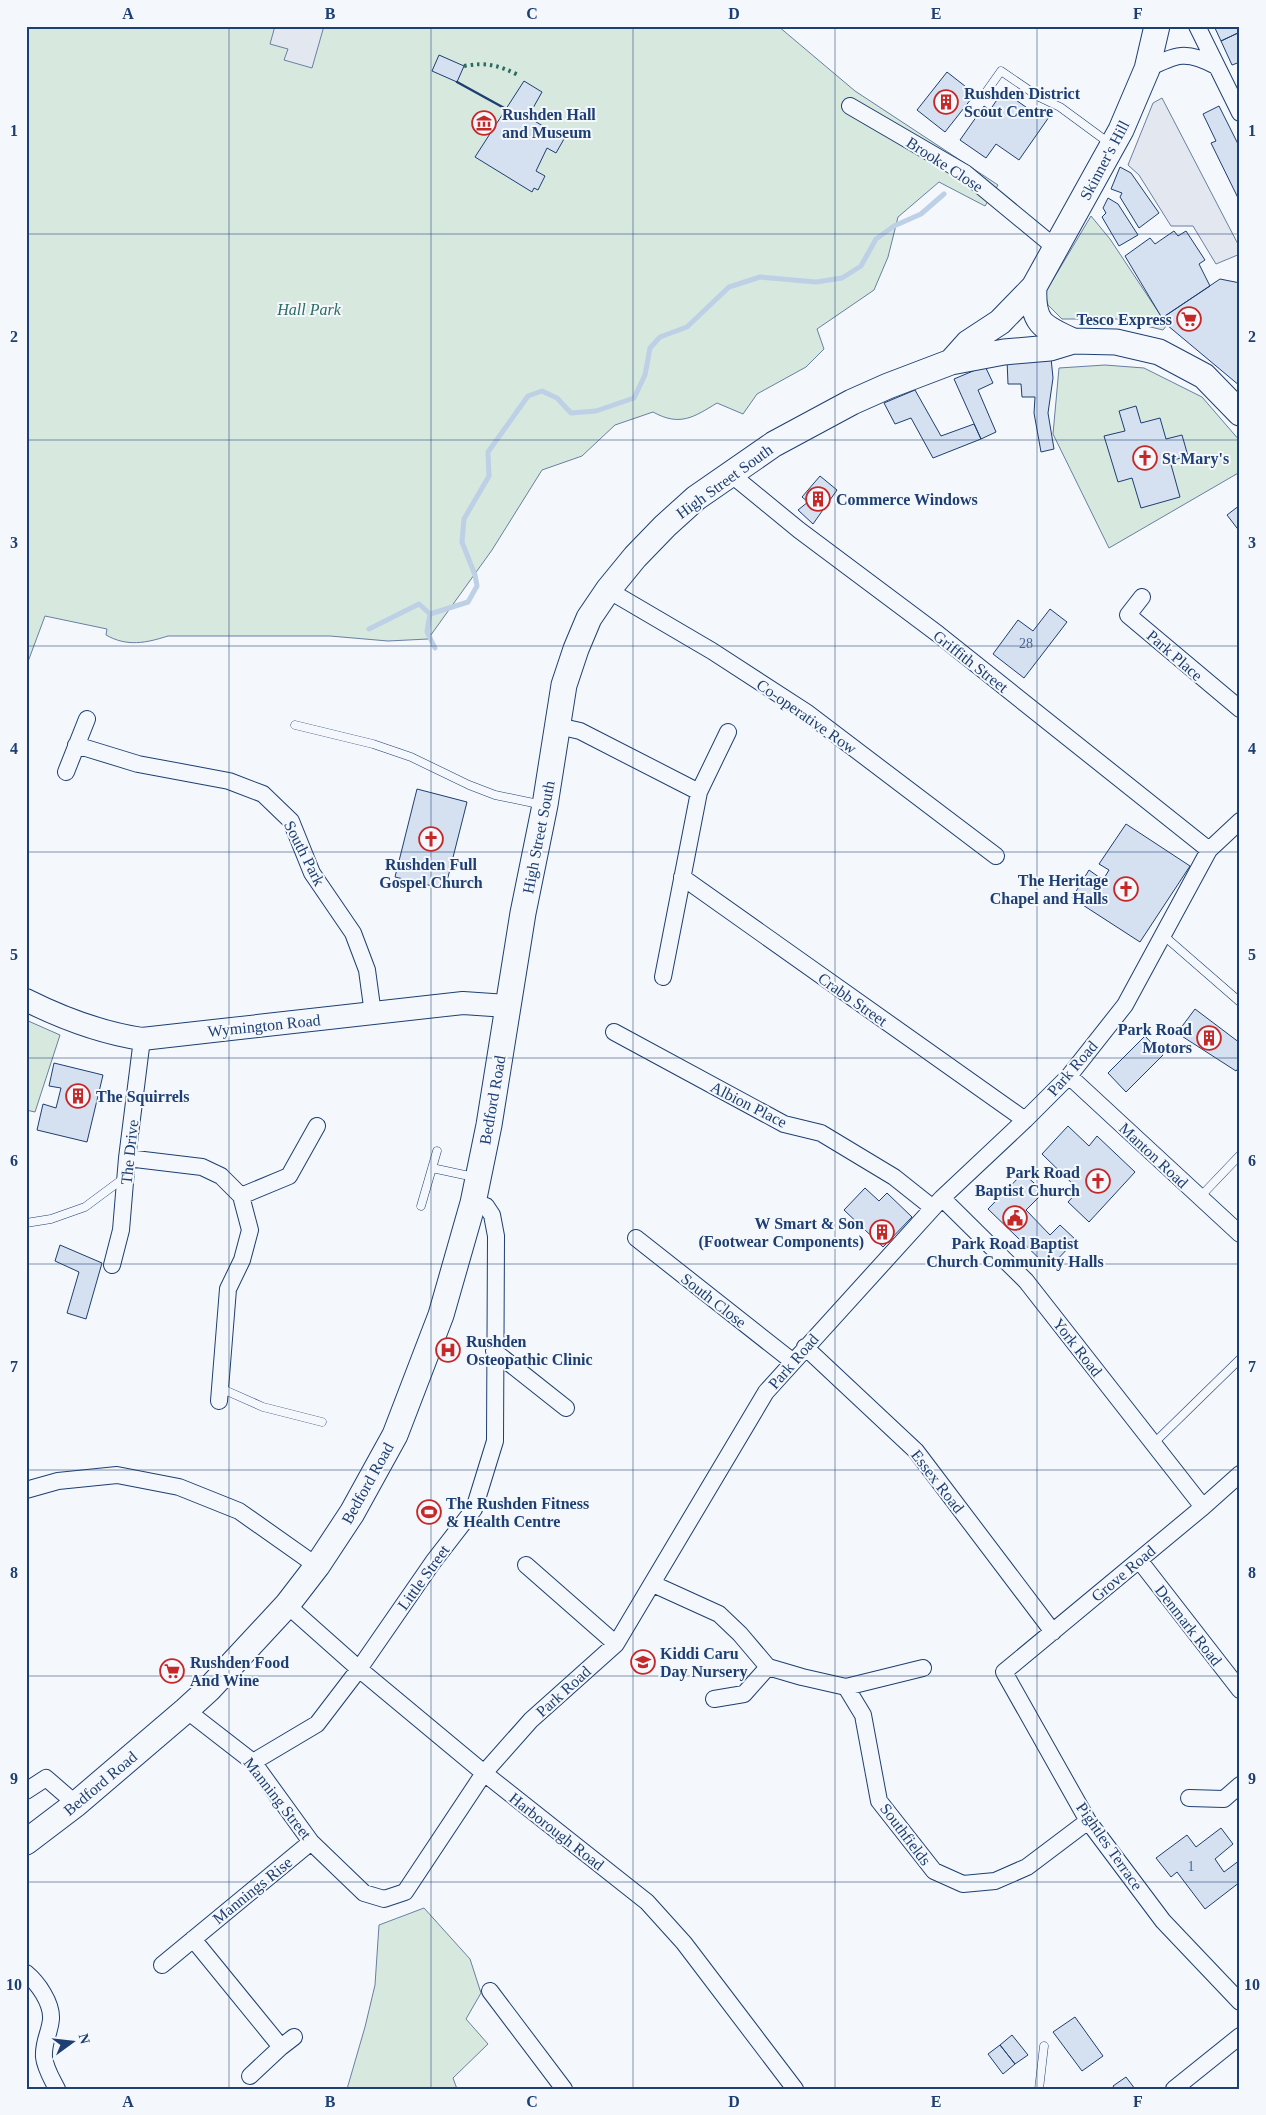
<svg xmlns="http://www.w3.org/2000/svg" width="1266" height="2115" font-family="'Times New Roman',serif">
<rect width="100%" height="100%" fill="#f4f7fb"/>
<path fill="#d7e8df" stroke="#687fa3" d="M 26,26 L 778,26 L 855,91 L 998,185 L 985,206 L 939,182 L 898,217 L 888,257 L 874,290 L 817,329 L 824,349 L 806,367 L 757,394 L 743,414 L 717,403 C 694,417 680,427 653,412 L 615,425 L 582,456 L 542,470 L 492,550 L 428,639 L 388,641 L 330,636 L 168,636 C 146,643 127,647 106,635 L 107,629 L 45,616 L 26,667 Z
M 1091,216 L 1110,239 L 1167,325 L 1163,330 L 1117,319 L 1062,319 L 1048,305 L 1045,293 Z
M 1105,365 L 1144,368 L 1202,397 L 1240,441 L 1240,472 L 1109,548 L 1053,434 L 1059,368 Z
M 26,1020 L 60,1035 L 35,1112 L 26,1110 Z
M 424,1908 L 470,1959 L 481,1993 L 466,2019 L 488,2044 L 453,2078 L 457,2089 L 347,2089 L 365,2027 L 375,1985 L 379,1925 Z"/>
<path fill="#e3e8f0" stroke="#687fa3" d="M 275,26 L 324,26 L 312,68 L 284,60 L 288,49 L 270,44 Z
M 1162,98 L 1240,248 L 1240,254 L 1216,264 L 1193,226 L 1171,226 L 1139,175 L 1128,165 L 1153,103 Z"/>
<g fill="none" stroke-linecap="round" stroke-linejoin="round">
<path stroke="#bed0e5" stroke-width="5" d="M 430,614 L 427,632 L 435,648
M 369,629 L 419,604 L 430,614 L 468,602 L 477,586 L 475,575 L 462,542 L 464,519 L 489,476 L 488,452 L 528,396 L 542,391 L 557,398 L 571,413 L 596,411 L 634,398 L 645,375 L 650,348 L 660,337 L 687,327 L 729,287 L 760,277 L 816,282 L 842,278 L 861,266 L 876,239 L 894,226 L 921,214 L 944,194"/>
</g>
<path fill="#d5e0f0" stroke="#1d3f73" d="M 1214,26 L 1240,26 L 1240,32 L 1221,41 Z
M 1240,32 L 1240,62 L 1232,65 L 1221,41 Z
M 439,55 L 464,66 L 457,82 L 432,71 Z
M 947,72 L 975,94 L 945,132 L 917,110 Z
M 524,81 L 542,92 L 528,117 L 564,139 L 556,153 L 547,148 L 536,171 L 545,176 L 538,190 L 534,188 L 532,192 L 475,157 Z
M 1003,91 L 1033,112 L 1036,108 L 1049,117 L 1019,160 L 996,144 L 986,158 L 960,140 L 984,106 L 990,110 Z
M 1219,106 L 1240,148 L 1240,202 L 1211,143 L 1216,141 L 1203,114 Z
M 1120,167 L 1131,173 L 1159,213 L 1139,228 L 1120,197 L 1122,193 L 1111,189 Z
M 1108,198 L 1118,204 L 1138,235 L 1119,246 L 1102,217 L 1106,213 L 1103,208 Z
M 1174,231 L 1178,236 L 1186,231 L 1205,260 L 1199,264 L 1210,286 L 1162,318 L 1125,256 L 1150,238 L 1155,244 Z
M 1220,279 L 1240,283 L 1240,386 L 1167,325 L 1162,318 Z
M 1051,358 L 1053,378 L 1048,413 L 1054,449 L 1041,452 L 1034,413 L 1035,397 L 1022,397 L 1021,384 L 1008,384 L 1007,360 Z
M 985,366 L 993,383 L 978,390 L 996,432 L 981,439 L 954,379 Z
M 915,390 L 941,436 L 974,424 L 981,439 L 933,458 L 911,418 L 895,424 L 884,403 Z
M 1136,406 L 1141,423 L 1160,418 L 1166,439 L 1182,435 L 1188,456 L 1170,461 L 1180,497 L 1141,508 L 1132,478 L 1118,482 L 1104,436 L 1125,431 L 1119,411 Z
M 820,476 L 837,490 L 813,524 L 798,510 L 808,502 L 802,497 Z
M 1240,505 L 1240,532 L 1227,515 Z
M 1050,609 L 1067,622 L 1024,678 L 993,654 L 1018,620 L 1033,631 Z
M 417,789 L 467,802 L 445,889 L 395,877 Z
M 1126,824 L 1190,866 L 1140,942 L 1072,898 L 1089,870 L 1103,880 L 1109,870 L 1099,864 Z
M 1195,1009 L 1240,1043 L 1240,1066 L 1236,1071 L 1177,1033 Z
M 1145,1036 L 1163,1055 L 1126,1092 L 1108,1073 Z
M 54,1063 L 103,1075 L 87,1142 L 37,1130 L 43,1104 L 56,1108 L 61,1088 L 49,1086 Z
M 1068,1126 L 1089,1146 L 1097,1136 L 1135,1172 L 1089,1222 L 1068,1202 L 1079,1190 L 1042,1154 Z
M 1023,1173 L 1044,1192 L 1026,1210 L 1050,1235 L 1060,1225 L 1076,1240 L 1049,1268 L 988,1209 Z
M 865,1188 L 879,1201 L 887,1193 L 912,1217 L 883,1247 L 844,1210 Z
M 60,1245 L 102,1263 L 86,1319 L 67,1313 L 79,1272 L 55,1261 Z
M 1221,1828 L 1233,1844 L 1215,1859 L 1224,1872 L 1240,1860 L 1240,1882 L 1205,1909 L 1177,1872 L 1171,1877 L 1156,1858 L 1187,1835 L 1196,1847 Z
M 1075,2017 L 1103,2056 L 1082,2071 L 1053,2032 Z
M 1012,2035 L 1028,2055 L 1015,2064 L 1000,2045 Z
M 1000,2045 L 1015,2064 L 1003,2074 L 988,2054 Z
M 1126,2077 L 1135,2089 L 1115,2089 L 1113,2086 Z"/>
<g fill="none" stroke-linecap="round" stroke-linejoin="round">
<g stroke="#1d3f73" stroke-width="9">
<path id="lane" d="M 984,95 L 1001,71 L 1039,97 L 1060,107 L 1109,143
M 295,725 L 373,744 L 411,757 L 469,785 L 495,795 L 543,805
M 1163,935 L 1240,1002
M 432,1168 L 474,1177
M 1200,1197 L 1240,1155
M 421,1206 L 437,1151
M 26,1223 L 51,1219 L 85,1207 L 124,1178
M 220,1388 L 263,1407 L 322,1422
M 1153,1444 L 1240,1359
M 1039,2089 L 1044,2046"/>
</g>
<g stroke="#1d3f73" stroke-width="18">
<path id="street" d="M 1197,26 L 1240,113
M 1147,69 C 1177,54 1186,50 1216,66
M 850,106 L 965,173 L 1057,249
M 733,471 L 738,480 L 799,530 L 938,634 L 1209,850
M 608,590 L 712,651 L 806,712 L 996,856
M 1142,597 L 1128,615 L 1240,709
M 558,726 L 580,731 L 699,792
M 76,745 L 138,764 L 229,781 L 263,794 L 291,821 L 312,873 L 353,933 L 367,970 L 373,1014
M 66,772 L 87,719
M 682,877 L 1025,1120
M 663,977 L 699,792 L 728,732
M 614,1032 L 784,1124 L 821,1133 L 894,1177 L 933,1208
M 1069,1076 L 1240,1234
M 127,1158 L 202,1167 L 221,1176 L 241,1196 L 250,1230 L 242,1260 L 228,1289 L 219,1401
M 241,1196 L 289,1176 L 317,1126
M 942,1198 L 1026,1281 L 1203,1507
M 636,1238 L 792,1361
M 112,1265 L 121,1230 L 127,1158 L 142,1039
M 805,1347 L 916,1451 L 1053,1632
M 494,1351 L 566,1408
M 1240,1474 L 1203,1507 L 1004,1672 L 1088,1821 L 1163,1921 L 1240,2002
M 26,1490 L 58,1481 L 117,1475 L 179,1487 L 239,1511 L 317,1566
M 1139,1560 L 1240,1690
M 526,1565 L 616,1644
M 653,1584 L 719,1614 L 740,1634 L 768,1667 L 802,1677 L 846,1687 L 863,1715 L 879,1801 L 934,1871 L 963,1884 L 995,1881 L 1027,1867 L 1088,1821
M 287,1605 L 359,1669 L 484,1773 L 647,1902 L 684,1943 L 795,2089
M 846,1687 L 923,1668
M 714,1699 L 744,1694 L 768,1667
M 186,1710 L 253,1762 L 311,1842 L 364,1893 L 384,1899 L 405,1892 L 484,1773 L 531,1720 L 616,1644 L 766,1392 L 942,1198 L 1025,1120 L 1069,1076 L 1125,1005 L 1209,850 L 1240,821
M 253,1762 L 317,1724 L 359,1669 L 433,1562 L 474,1509 L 495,1441 L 496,1236 L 492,1215 L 486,1206 L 473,1203
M 26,1791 L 46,1778 L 76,1804
M 1189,1798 L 1224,1799 L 1240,1785
M 193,1939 L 281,2047 L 250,2076
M 162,1965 L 311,1842
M 26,1973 C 38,1983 52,2003 51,2019 C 50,2033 43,2041 44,2057 C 45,2068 52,2079 57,2089
M 490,1991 L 564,2089
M 281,2047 L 294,2037
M 1174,2089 L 1240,2036"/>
</g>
<g stroke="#1d3f73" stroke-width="24">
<path id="secondary" d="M 26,1000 C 62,1018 102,1033 142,1039 L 463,1003 L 507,1006"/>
</g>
<g stroke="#1d3f73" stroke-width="27">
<path id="primary" d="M 1034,287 C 1032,323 1042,327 1073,341
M 951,362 L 968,343 L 1000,322 L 1034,287 L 1121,130 L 1147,69 L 1157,26
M 26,1842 L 76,1804 L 186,1710 L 209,1689 L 287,1605 L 317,1566 L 352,1513 L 395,1435 L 441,1315 L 473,1203 L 489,1125 L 523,913 L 545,805 L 564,685 L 576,649 L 589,618 L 608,590 L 635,557 L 665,526 L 696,498 L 774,444 L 852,402 L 888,386 L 951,362 L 1004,352 L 1050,348 L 1073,341 L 1116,342 L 1159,352 L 1204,376 L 1240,413"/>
</g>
<use href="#lane" stroke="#f4f7fb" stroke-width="8"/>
<use href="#street" stroke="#f4f7fb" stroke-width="16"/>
<use href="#secondary" stroke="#f4f7fb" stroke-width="22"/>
<use href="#primary" stroke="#f4f7fb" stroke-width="25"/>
<path stroke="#2c6c60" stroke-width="4" stroke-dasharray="2.5 4" stroke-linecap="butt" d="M 464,66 C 485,62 499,65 518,75"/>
<path stroke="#1d3f73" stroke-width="2.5" d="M 457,82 L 506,109"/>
</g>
<path fill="none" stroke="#1d3f73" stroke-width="1" stroke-opacity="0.55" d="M 229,26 L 229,2089M 431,26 L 431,2089M 633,26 L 633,2089M 835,26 L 835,2089M 1037,26 L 1037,2089M 26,234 L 1240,234M 26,440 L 1240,440M 26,646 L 1240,646M 26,852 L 1240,852M 26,1058 L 1240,1058M 26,1264 L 1240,1264M 26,1470 L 1240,1470M 26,1676 L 1240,1676M 26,1882 L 1240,1882"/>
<defs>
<g id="building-ring" transform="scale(1.25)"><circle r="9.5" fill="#f4f7fb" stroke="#c62828" stroke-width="1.5"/><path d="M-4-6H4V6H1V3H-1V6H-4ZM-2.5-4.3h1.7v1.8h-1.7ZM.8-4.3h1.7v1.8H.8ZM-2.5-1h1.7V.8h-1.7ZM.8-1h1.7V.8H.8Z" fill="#c62828"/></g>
<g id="museum-ring" transform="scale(1.25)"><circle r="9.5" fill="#f4f7fb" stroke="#c62828" stroke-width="1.5"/><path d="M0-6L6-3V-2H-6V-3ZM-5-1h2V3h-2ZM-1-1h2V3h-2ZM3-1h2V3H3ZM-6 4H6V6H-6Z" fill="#c62828"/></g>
<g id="supermarket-ring" transform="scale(1.25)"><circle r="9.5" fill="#f4f7fb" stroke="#c62828" stroke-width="1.5"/><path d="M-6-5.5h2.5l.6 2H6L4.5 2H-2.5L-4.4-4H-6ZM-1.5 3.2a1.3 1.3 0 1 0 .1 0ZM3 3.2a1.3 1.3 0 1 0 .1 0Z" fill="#c62828"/></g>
<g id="church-ring" transform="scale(1.25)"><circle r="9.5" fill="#f4f7fb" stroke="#c62828" stroke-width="1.5"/><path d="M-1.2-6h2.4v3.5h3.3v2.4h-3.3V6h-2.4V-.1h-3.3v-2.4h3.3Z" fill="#c62828"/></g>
<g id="civic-ring" transform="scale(1.25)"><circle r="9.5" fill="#f4f7fb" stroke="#c62828" stroke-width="1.5"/><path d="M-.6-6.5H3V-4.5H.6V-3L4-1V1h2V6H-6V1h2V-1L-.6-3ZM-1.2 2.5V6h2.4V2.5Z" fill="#c62828"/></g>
<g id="hospital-ring" transform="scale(1.25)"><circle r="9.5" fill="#f4f7fb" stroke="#c62828" stroke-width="1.5"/><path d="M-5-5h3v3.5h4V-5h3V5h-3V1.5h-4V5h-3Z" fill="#c62828"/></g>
<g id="stadium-ring" transform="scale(1.25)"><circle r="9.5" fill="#f4f7fb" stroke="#c62828" stroke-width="1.5"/><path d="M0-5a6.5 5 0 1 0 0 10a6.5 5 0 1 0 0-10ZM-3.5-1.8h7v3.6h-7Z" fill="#c62828"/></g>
<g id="school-ring" transform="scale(1.25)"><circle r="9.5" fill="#f4f7fb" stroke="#c62828" stroke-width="1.5"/><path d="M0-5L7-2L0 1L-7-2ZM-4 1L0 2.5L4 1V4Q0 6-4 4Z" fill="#c62828"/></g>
</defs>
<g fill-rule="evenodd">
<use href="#building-ring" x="946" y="102"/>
<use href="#museum-ring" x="484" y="123"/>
<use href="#supermarket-ring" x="1189" y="319"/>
<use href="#church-ring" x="1145" y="458"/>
<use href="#building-ring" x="818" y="499"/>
<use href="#church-ring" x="431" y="839"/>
<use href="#church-ring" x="1126" y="889"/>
<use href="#building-ring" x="1209" y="1038"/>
<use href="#building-ring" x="78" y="1096"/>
<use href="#church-ring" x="1098" y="1181"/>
<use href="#civic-ring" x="1015" y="1218"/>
<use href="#building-ring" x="882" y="1232"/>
<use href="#hospital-ring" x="448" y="1350"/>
<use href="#stadium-ring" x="429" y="1512"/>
<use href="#school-ring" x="643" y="1662"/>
<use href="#supermarket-ring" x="172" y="1671"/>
</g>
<g text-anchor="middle" stroke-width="4" stroke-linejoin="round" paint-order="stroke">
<g font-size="14" fill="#4b6792">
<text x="1026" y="648">28</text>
<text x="1191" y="1871">1</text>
</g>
<g font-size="16" font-weight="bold" fill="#1d3f73" stroke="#f4f7fb" text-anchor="start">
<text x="964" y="99">Rushden District<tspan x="964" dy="18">Scout Centre</tspan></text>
<text x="502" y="120">Rushden Hall<tspan x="502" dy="18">and Museum</tspan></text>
<text x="1172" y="325" text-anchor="end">Tesco Express</text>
<text x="1162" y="464">St Mary's</text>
<text x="836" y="505">Commerce Windows</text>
<text x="431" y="870" text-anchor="middle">Rushden Full<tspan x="431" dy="18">Gospel Church</tspan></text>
<text x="1108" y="886" text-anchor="end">The Heritage<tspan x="1108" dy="18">Chapel and Halls</tspan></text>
<text x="1192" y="1035" text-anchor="end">Park Road<tspan x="1192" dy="18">Motors</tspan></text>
<text x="96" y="1102">The Squirrels</text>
<text x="1080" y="1178" text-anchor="end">Park Road<tspan x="1080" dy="18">Baptist Church</tspan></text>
<text x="864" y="1229" text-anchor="end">W Smart &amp; Son<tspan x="864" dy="18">(Footwear Components)</tspan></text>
<text x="1015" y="1249" text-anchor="middle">Park Road Baptist<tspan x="1015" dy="18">Church Community Halls</tspan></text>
<text x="466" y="1347">Rushden<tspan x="466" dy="18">Osteopathic Clinic</tspan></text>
<text x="446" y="1509">The Rushden Fitness<tspan x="446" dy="18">&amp; Health Centre</tspan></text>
<text x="660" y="1659">Kiddi Caru<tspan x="660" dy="18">Day Nursery</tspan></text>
<text x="190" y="1668">Rushden Food<tspan x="190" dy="18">And Wine</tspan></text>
</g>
<g font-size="16" fill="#1d3f73" stroke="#f4f7fb">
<text transform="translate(1104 160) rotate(-62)" y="6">Skinner's Hill</text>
<text transform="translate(945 164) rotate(33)" y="6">Brooke Close</text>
<text transform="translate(724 481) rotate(-36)" y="6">High Street South</text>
<text transform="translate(1175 655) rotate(41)" y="6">Park Place</text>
<text transform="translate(971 661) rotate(38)" y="6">Griffith Street</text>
<text transform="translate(807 716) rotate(35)" y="6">Co-operative Row</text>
<text transform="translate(538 837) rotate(-79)" y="6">High Street South</text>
<text transform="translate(305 853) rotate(63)" y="6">South Park</text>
<text transform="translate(853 999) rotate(35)" y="6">Crabb Street</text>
<text transform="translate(264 1025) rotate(-6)" y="6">Wymington Road</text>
<text transform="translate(1072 1068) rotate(-49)" y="6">Park Road</text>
<text transform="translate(492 1100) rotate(-80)" y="6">Bedford Road</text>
<text transform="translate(749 1104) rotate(27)" y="6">Albion Place</text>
<text transform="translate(129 1152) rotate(-84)" y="6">The Drive</text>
<text transform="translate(1154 1155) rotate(43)" y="6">Manton Road</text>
<text transform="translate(714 1300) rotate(38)" y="6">South Close</text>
<text transform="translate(1078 1347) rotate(52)" y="6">York Road</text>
<text transform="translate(793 1361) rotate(-49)" y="6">Park Road</text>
<text transform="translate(938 1481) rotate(52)" y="6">Essex Road</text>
<text transform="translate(367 1483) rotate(-61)" y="6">Bedford Road</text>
<text transform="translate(1123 1573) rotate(-40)" y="6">Grove Road</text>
<text transform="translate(423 1577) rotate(-54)" y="6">Little Street</text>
<text transform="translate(1189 1625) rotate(52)" y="6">Denmark Road</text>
<text transform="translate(563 1691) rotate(-42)" y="6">Park Road</text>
<text transform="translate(100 1783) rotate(-40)" y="6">Bedford Road</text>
<text transform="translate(278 1798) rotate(52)" y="6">Manning Street</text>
<text transform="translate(557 1831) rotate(38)" y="6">Harborough Road</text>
<text transform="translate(906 1834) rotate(53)" y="6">Southfields</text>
<text transform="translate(1110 1846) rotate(55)" y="6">Pightles Terrace</text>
<text transform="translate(252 1890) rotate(-39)" y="6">Mannings Rise</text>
</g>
<g font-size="16" font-style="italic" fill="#2c6c60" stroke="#f4f7fb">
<text x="309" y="315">Hall Park</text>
</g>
</g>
<rect width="1266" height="2115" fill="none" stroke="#f4f7fb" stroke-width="55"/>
<g transform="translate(72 2042) rotate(75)" stroke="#f4f7fb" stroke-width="4" paint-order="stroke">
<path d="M0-4L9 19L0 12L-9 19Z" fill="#1d3f73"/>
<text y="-8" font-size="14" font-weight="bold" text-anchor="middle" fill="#1d3f73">N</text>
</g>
<rect x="28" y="28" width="1210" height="2060" fill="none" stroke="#1d3f73" stroke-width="2"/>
<g font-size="16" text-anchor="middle" font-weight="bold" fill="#1d3f73">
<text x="128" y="19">A</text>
<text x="330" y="19">B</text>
<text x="532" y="19">C</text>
<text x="734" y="19">D</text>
<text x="936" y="19">E</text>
<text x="1138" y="19">F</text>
<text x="14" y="136">1</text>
<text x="1252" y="136">1</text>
<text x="14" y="342">2</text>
<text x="1252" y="342">2</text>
<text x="14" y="548">3</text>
<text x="1252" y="548">3</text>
<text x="14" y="754">4</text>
<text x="1252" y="754">4</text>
<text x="14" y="960">5</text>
<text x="1252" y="960">5</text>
<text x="14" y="1166">6</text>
<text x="1252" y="1166">6</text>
<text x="14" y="1372">7</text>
<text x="1252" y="1372">7</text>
<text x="14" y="1578">8</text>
<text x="1252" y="1578">8</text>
<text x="14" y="1784">9</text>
<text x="1252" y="1784">9</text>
<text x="14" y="1990">10</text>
<text x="1252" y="1990">10</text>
<text x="128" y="2107">A</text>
<text x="330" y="2107">B</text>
<text x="532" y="2107">C</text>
<text x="734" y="2107">D</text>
<text x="936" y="2107">E</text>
<text x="1138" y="2107">F</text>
</g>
</svg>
